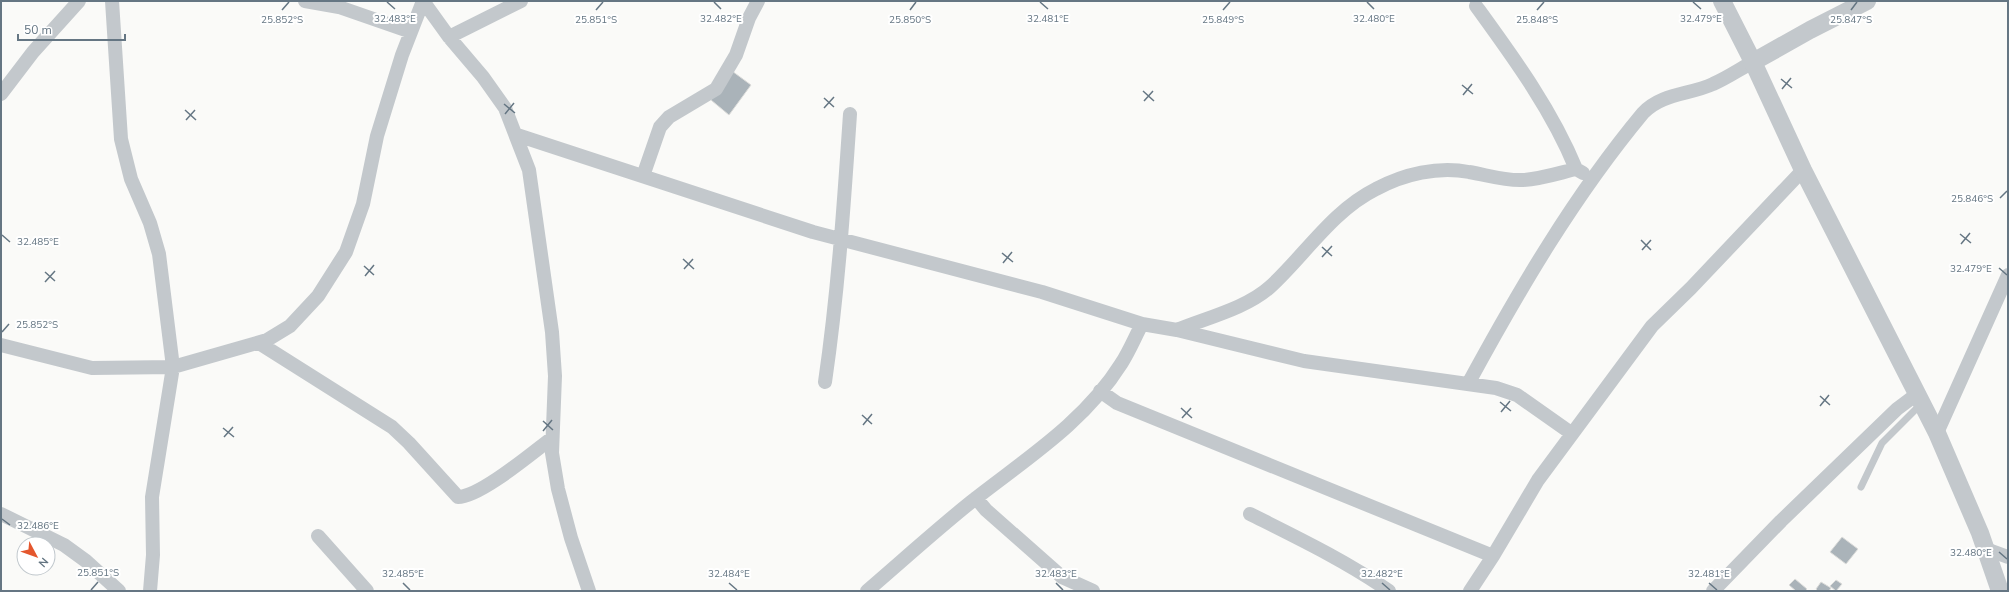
<svg xmlns="http://www.w3.org/2000/svg" width="2009" height="592" font-family="'Nunito Sans',sans-serif">
<rect width="100%" height="100%" fill="#fafaf8"/>
<path fill="#aab3b9" stroke="#dcdcda" d="M 732,71 L 751,85 L 729,115 L 711,100 Z
M 1842,537 L 1858,549 L 1846,564 L 1830,552 Z
M 1795,579 L 1807,589 L 1805,591 L 1796,591 L 1789,585 Z
M 1836,580 L 1842,584 L 1836,591 L 1830,586 Z
M 1821,582 L 1831,588 L 1829,591 L 1818,591 L 1816,589 Z"/>
<g fill="none" stroke-linecap="round" stroke-linejoin="round">
<path stroke="#c3c8cc" stroke-width="7" d="M 1861,487 L 1882,443 L 1922,403"/>
<path stroke="#c3c8cc" stroke-width="14" d="M 112,1 L 121,139 L 131,179 L 150,223 L 159,254 L 173,367 L 152,497 L 153,555 L 150,591
M 305,1 L 339,7 L 411,32
M 423,1 L 449,37 L 483,77 L 505,108 L 529,170 L 552,332 L 555,376 L 552,453 L 558,489 L 571,538 L 589,591
M 1476,6 C 1513,57 1552,110 1576,169 L 1583,173
M 449,37 L 521,1
M 1,94 L 33,52 L 79,1
M 517,135 L 813,232 L 1042,292 L 1142,324 L 1177,330 L 1304,361 L 1496,388 L 1517,395 L 1571,433
M 643,176 L 660,127 L 669,117 L 716,89 L 736,55 L 749,18 L 758,1
M 1177,330 C 1206,318 1247,308 1270,287 C 1305,255 1332,211 1376,189 C 1404,174 1438,166 1469,172 C 1487,175 1505,181 1523,180 C 1541,179 1559,173 1576,169
M 259,343 L 392,427 L 409,443 L 458,497 C 480,497 532,453 552,438
M 1,345 L 92,368 L 173,367 L 267,340 L 290,326 L 318,296 L 346,252 L 363,204 L 377,136 L 402,55 L 423,1
M 825,382 C 838,293 844,203 850,114
M 1468,384 C 1519,290 1574,196 1643,113 C 1662,93 1689,95 1713,84 C 1727,78 1740,69 1753,62
M 1100,391 L 1117,403 L 1493,556
M 1937,433 L 2008,275
M 976,498 L 986,510 L 1062,577 L 1093,591
M 1,514 L 64,545 L 86,561 L 119,591
M 1250,514 C 1298,538 1346,561 1389,591
M 318,536 L 367,591
M 1986,549 L 2008,557
M 867,591 C 902,561 936,530 971,502 C 1024,460 1084,423 1121,364 C 1129,352 1135,337 1142,324
M 1470,591 L 1493,556 L 1538,480 L 1652,326 L 1691,288 L 1803,170
M 1713,591 L 1781,521 L 1897,409 L 1917,394"/>
<path stroke="#c3c8cc" stroke-width="18" d="M 1722,1 L 1753,62 L 1803,170 L 1937,433 L 1980,533 L 2000,591
M 1753,62 L 1810,30 L 1867,1"/>
</g>
<path fill="none" stroke="#657683" stroke-width="1.5" d="M 387,2 L 395,9M 714,2 L 721,9M 1040,2 L 1048,9M 1367,2 L 1374,9M 1693,2 L 1701,9M 282,10 L 289,2M 596,10 L 603,2M 910,10 L 916,2M 1223,10 L 1230,2M 1537,10 L 1544,2M 1851,10 L 1857,2M 1781,79 L 1792,88M 1462,85 L 1473,94M 1782,89 L 1791,78M 1143,91 L 1154,101M 1463,95 L 1472,84M 824,98 L 834,107M 1144,101 L 1153,91M 504,104 L 515,113M 824,108 L 834,97M 185,110 L 196,120M 505,114 L 514,103M 186,120 L 195,110M 2000,198 L 2007,191M 1960,234 L 1971,243M 2,235 L 10,242M 1641,240 L 1651,250M 1961,244 L 1970,233M 1322,247 L 1332,256M 1642,250 L 1651,240M 1002,253 L 1013,262M 1322,257 L 1332,246M 683,259 L 694,269M 1003,263 L 1012,252M 364,266 L 374,275M 1999,268 L 2007,275M 684,269 L 693,259M 45,272 L 55,281M 365,276 L 374,265M 45,282 L 55,271M 2,332 L 9,324M 1820,396 L 1830,405M 1500,402 L 1511,411M 1820,406 L 1829,395M 1181,408 L 1192,418M 1501,412 L 1510,401M 862,415 L 872,424M 1182,418 L 1191,408M 543,421 L 553,430M 863,425 L 872,414M 223,428 L 234,437M 543,431 L 552,420M 224,437 L 233,427M 2,519 L 10,525M 1999,552 L 2007,559M 403,583 L 410,590M 729,583 L 737,590M 1056,583 L 1063,590M 1382,583 L 1390,590M 1709,583 L 1717,590M 91,590 L 98,582"/>
<g font-size="10" text-anchor="middle" fill="#657683" stroke="#fff" stroke-width="4" stroke-linejoin="round" paint-order="stroke">
<text x="395" y="22">32.483°E</text>
<text x="721" y="22">32.482°E</text>
<text x="1048" y="22">32.481°E</text>
<text x="1374" y="22">32.480°E</text>
<text x="1701" y="22">32.479°E</text>
<text x="1537" y="23">25.848°S</text>
<text x="1851" y="23">25.847°S</text>
<text x="282" y="23">25.852°S</text>
<text x="596" y="23">25.851°S</text>
<text x="910" y="23">25.850°S</text>
<text x="1223" y="23">25.849°S</text>
<text x="1972" y="202">25.846°S</text>
<text x="38" y="245">32.485°E</text>
<text x="1971" y="272">32.479°E</text>
<text x="37" y="328">25.852°S</text>
<text x="38" y="529">32.486°E</text>
<text x="1971" y="556">32.480°E</text>
<text x="98" y="576">25.851°S</text>
<text x="403" y="577">32.485°E</text>
<text x="729" y="577">32.484°E</text>
<text x="1056" y="577">32.483°E</text>
<text x="1382" y="577">32.482°E</text>
<text x="1709" y="577">32.481°E</text>
</g>
<rect width="2009" height="592" fill="none" stroke="#657683" stroke-width="4"/>
<g transform="translate(36 556) rotate(131)"><circle r="19" fill="#ffffff" stroke="#c1c8cd"/>
<path d="M0-3L7 15L0 10L-7 15Z" fill="#e4572e"/>
<text y="-6" font-size="11" font-weight="bold" text-anchor="middle" fill="#657683">N</text>
</g>
<path d="M18 34v6h107v-6" fill="none" stroke="#657683" stroke-width="2"/>
<text x="24" y="34" font-size="12" fill="#657683" stroke="#ffffff" stroke-width="3" paint-order="stroke">50 m</text>
</svg>
